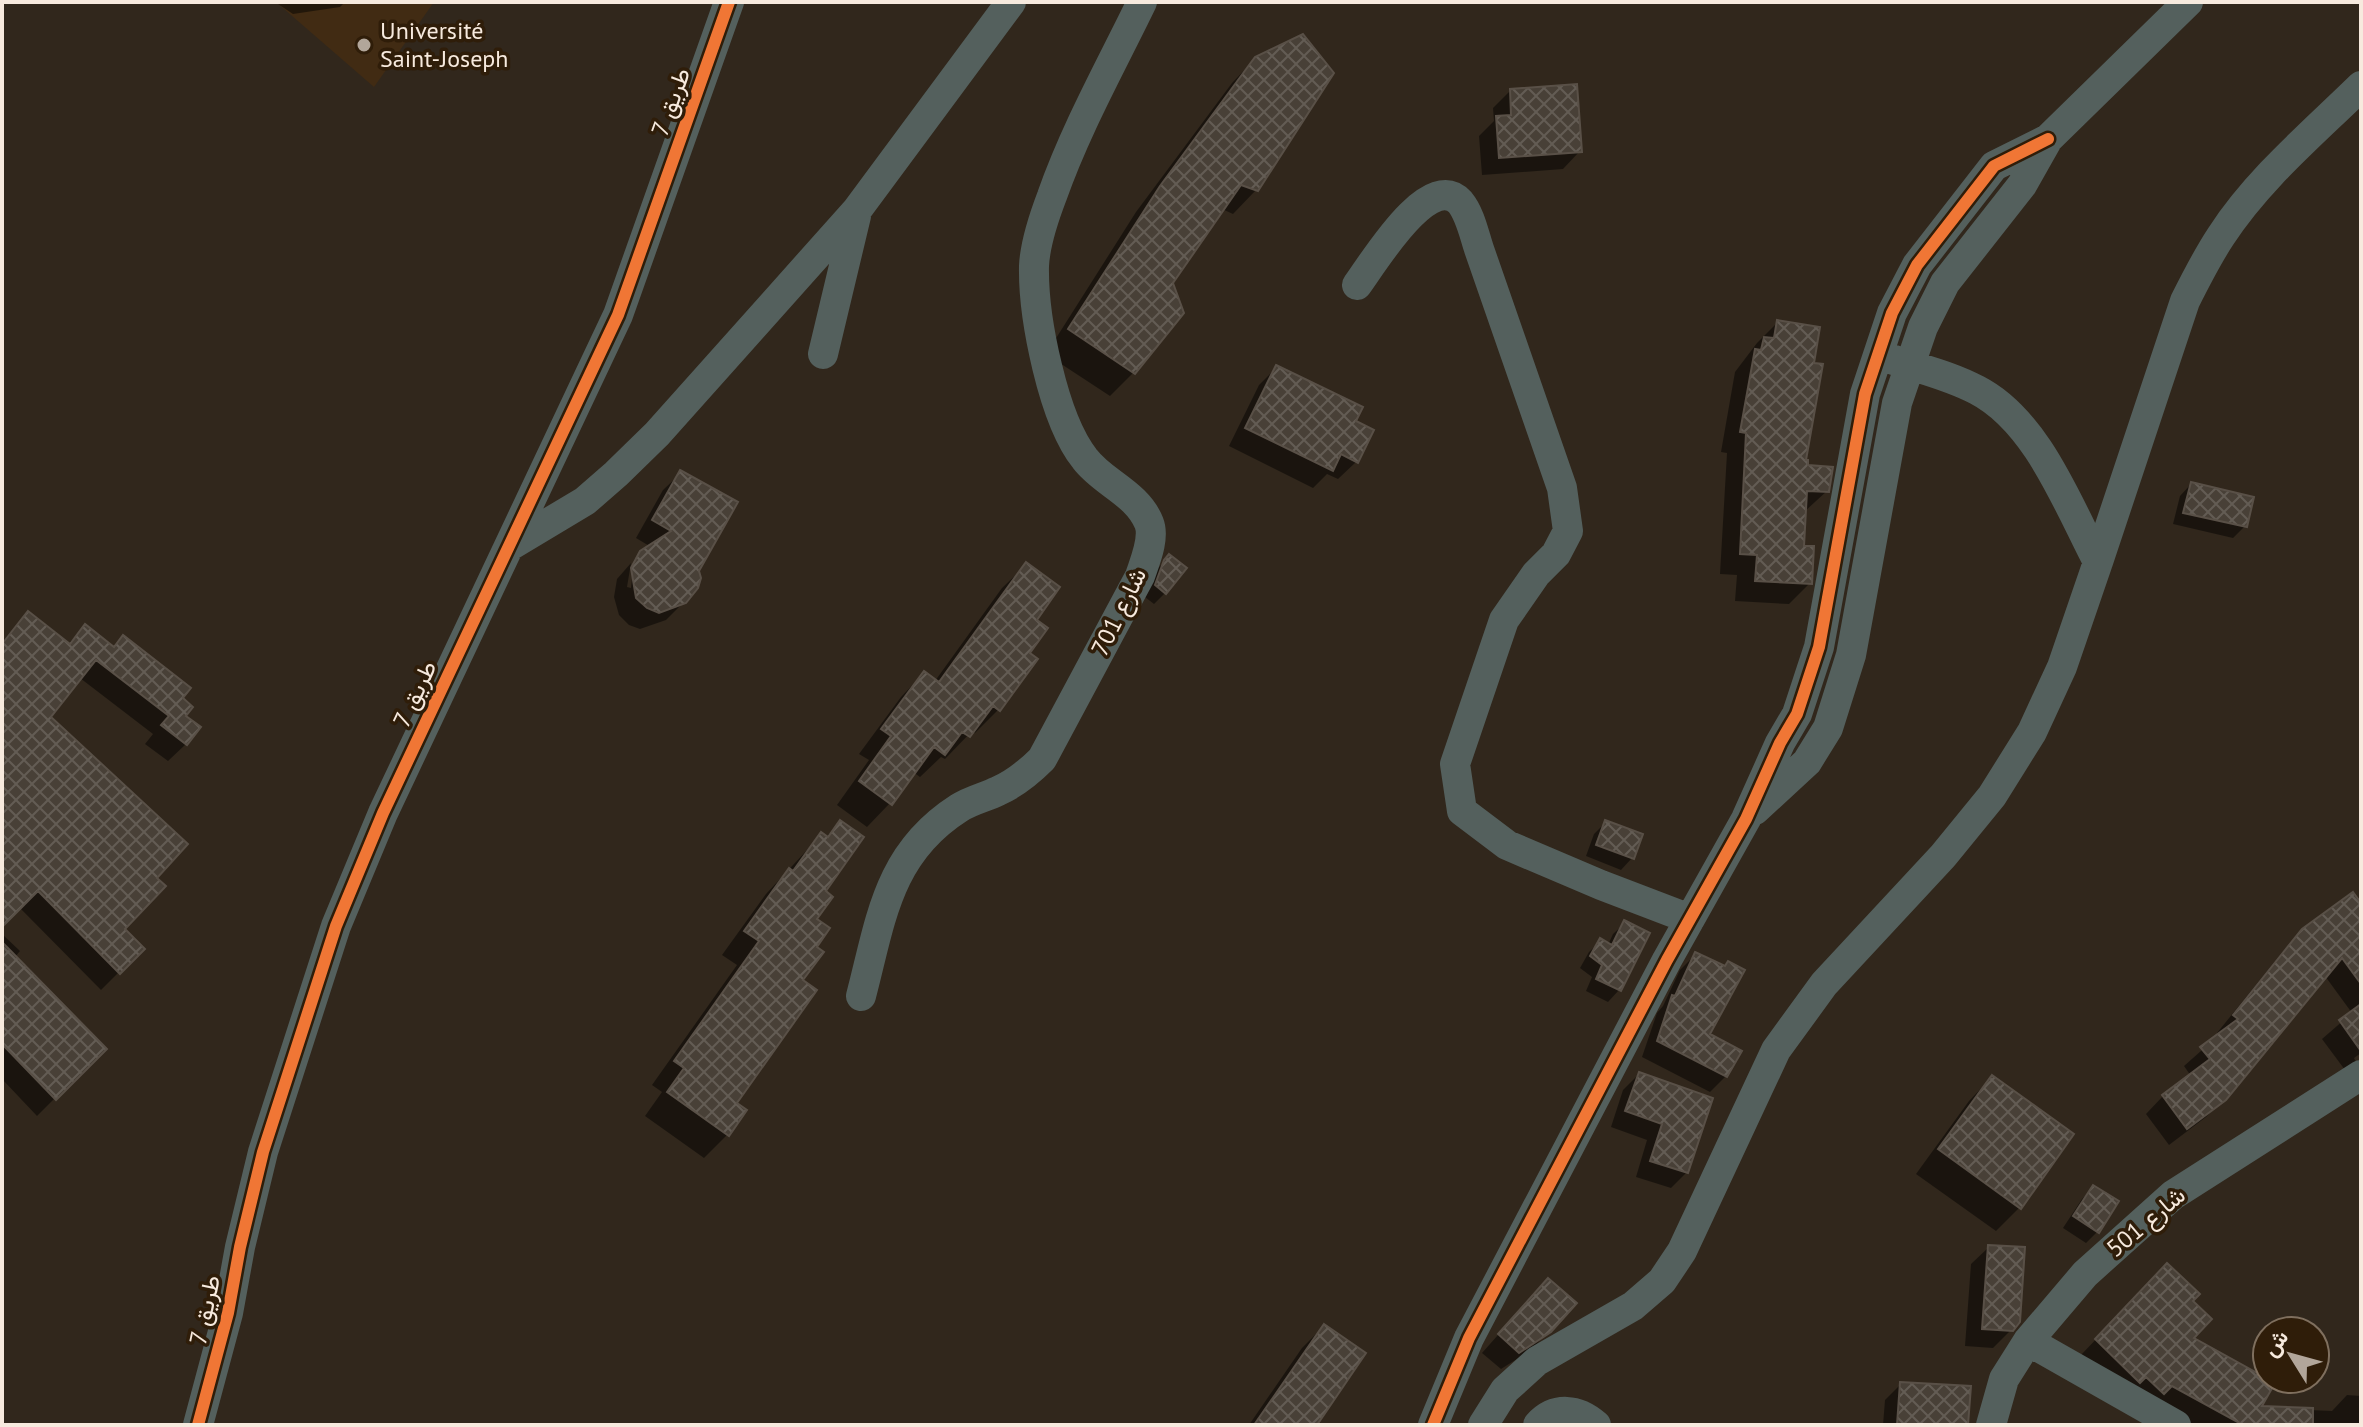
<svg xmlns="http://www.w3.org/2000/svg" width="2363" height="1427" font-family="'PT Sans',Vazirmatn,sans-serif">
<defs>
<pattern id="building-cross-hatch" width="8" height="8" patternUnits="userSpaceOnUse" patternTransform="scale(2)"><rect width="8" height="8" fill="#484037"/><path d="M0 0l8 8M0 8l8-8" fill="none" stroke="#635c54"/></pattern>
</defs>
<rect width="100%" height="100%" fill="#31271c"/>
<path fill="#412b13" d="M 276,2 L 434,2 L 374,87 Z"/>
<path fill="#0007" d="M 275,2 L 345,2 L 340,7 L 293,14 Z
M 1256,58 L 1256,190 L 1233,214 L 1222,209 L 1171,282 L 1133,373 L 1110,396 L 1046,354 L 1136,212 L 1232,83 Z
M 1510,91 L 1580,151 L 1563,169 L 1482,175 L 1479,136 L 1494,121 L 1493,108 Z
M 1778,322 L 1811,364 L 1804,461 L 1806,467 L 1827,491 L 1804,512 L 1802,548 L 1810,583 L 1789,604 L 1735,601 L 1737,575 L 1720,574 L 1727,453 L 1721,452 L 1735,372 L 1757,343 Z
M 1277,367 L 1354,422 L 1356,462 L 1338,479 L 1327,474 L 1313,488 L 1229,446 L 1259,385 Z
M 681,473 L 697,571 L 684,602 L 666,620 L 640,629 L 629,625 L 619,615 L 614,597 L 617,579 L 631,563 L 627,587 L 631,588 L 634,560 L 651,547 L 636,538 L 663,490 Z
M 2191,484 L 2245,526 L 2233,538 L 2173,524 L 2180,496 Z
M 1170,557 L 1165,593 L 1154,604 L 1145,597 L 1158,568 Z
M 1026,565 L 1034,620 L 1027,654 L 998,710 L 975,733 L 972,731 L 945,759 L 941,757 L 920,777 L 913,772 L 890,803 L 867,827 L 837,805 L 869,760 L 859,754 L 901,697 L 924,673 L 935,681 L 1002,588 Z
M 28,614 L 67,645 L 85,627 L 112,648 L 123,638 L 180,699 L 186,744 L 168,761 L 145,744 L 153,734 L 80,678 L 48,718 L 154,878 L 122,929 L 142,949 L 101,990 L 19,907 L 2,924 L 2,642 Z
M 1606,822 L 1632,858 L 1621,870 L 1586,856 L 1594,834 Z
M 840,823 L 815,920 L 814,947 L 800,981 L 735,1103 L 728,1134 L 704,1158 L 645,1116 L 662,1092 L 652,1085 L 737,965 L 722,955 L 766,894 L 821,835 L 825,838 Z
M 2361,907 L 2361,1053 L 2354,1058 L 2356,1062 L 2361,1059 L 2345,1070 L 2322,1039 L 2352,1013 L 2325,976 L 2225,1098 L 2206,1117 L 2169,1145 L 2146,1114 L 2163,1096 L 2191,1076 L 2184,1066 L 2219,1035 L 2217,1033 L 2284,950 L 2303,931 Z
M 1625,923 L 1619,990 L 1608,1002 L 1586,991 L 1592,977 L 1580,968 L 1589,952 L 1601,941 L 1608,945 L 1613,934 Z
M 2,934 L 20,951 L 15,957 L 104,1049 L 37,1116 L 2,1079 Z
M 1695,955 L 1724,967 L 1728,963 L 1708,1035 L 1726,1076 L 1710,1092 L 1642,1057 L 1657,1013 L 1663,1006 L 1680,970 Z
M 1639,1074 L 1687,1172 L 1671,1188 L 1636,1177 L 1647,1140 L 1611,1127 L 1623,1090 Z
M 1992,1077 L 2072,1135 L 2019,1208 L 1996,1231 L 1916,1174 L 1969,1101 Z
M 2093,1188 L 2097,1232 L 2086,1243 L 2063,1228 L 2082,1199 Z
M 1989,1247 L 2011,1330 L 1993,1348 L 1965,1346 L 1971,1264 Z
M 2150,1283 L 2190,1301 L 2191,1339 L 2259,1408 L 2332,1411 L 2347,1395 L 2361,1396 L 2361,1425 L 2194,1425 L 2079,1357 Z
M 1531,1298 L 1549,1331 L 1531,1350 L 1501,1369 L 1482,1353 Z
M 1324,1326 L 1314,1425 L 1249,1425 L 1302,1348 Z
M 1901,1384 L 1966,1425 L 1883,1425 L 1885,1400 Z"/>
<path fill="url(#building-cross-hatch)" stroke="#595047" stroke-width="2" d="M 1303,34 L 1334,73 L 1258,191 L 1241,185 L 1173,283 L 1184,313 L 1135,374 L 1068,329 L 1160,186 L 1255,57 Z
M 1577,84 L 1582,152 L 1499,158 L 1496,116 L 1511,115 L 1510,89 Z
M 1777,320 L 1820,327 L 1814,363 L 1823,364 L 1806,460 L 1808,460 L 1808,465 L 1833,467 L 1829,492 L 1807,491 L 1804,546 L 1814,546 L 1812,584 L 1755,581 L 1757,555 L 1740,554 L 1746,433 L 1740,432 L 1755,349 L 1761,350 L 1764,337 L 1774,338 Z
M 1276,365 L 1363,407 L 1356,421 L 1374,430 L 1358,463 L 1341,454 L 1333,471 L 1245,428 Z
M 680,470 L 738,502 L 699,571 L 701,578 L 698,588 L 686,603 L 659,613 L 647,608 L 636,598 L 631,568 L 640,551 L 671,531 L 652,520 Z
M 2191,482 L 2254,497 L 2247,527 L 2183,513 Z
M 1169,554 L 1187,568 L 1166,594 L 1155,585 L 1164,560 Z
M 1026,562 L 1060,587 L 1037,620 L 1048,628 L 1030,653 L 1038,659 L 1000,711 L 993,706 L 970,737 L 962,732 L 945,755 L 934,747 L 892,805 L 859,781 L 891,736 L 881,729 L 924,671 L 939,682 Z
M 28,611 L 70,644 L 85,624 L 114,647 L 123,635 L 191,688 L 183,698 L 193,707 L 186,716 L 201,727 L 187,745 L 161,725 L 169,716 L 96,660 L 51,717 L 188,844 L 157,878 L 166,886 L 125,929 L 145,949 L 120,974 L 38,891 L 2,927 L 2,644 Z
M 840,820 L 864,837 L 826,891 L 833,897 L 817,919 L 830,928 L 817,947 L 824,952 L 803,980 L 817,990 L 737,1103 L 747,1110 L 729,1136 L 667,1092 L 684,1068 L 674,1061 L 759,941 L 744,931 L 789,868 L 793,871 L 821,832 L 828,837 Z
M 1605,820 L 1643,834 L 1634,859 L 1596,845 Z
M 2353,892 L 2361,903 L 2361,984 L 2342,958 L 2226,1100 L 2187,1129 L 2162,1095 L 2210,1059 L 2200,1047 L 2238,1019 L 2233,1015 L 2302,929 Z
M 1624,920 L 1650,933 L 1621,991 L 1596,979 L 1602,965 L 1590,956 L 1600,938 L 1612,945 Z
M 2,942 L 107,1049 L 56,1100 L 2,1044 Z
M 1695,952 L 1725,966 L 1728,961 L 1745,970 L 1710,1034 L 1742,1051 L 1727,1077 L 1657,1041 L 1672,995 L 1675,996 Z
M 2361,1004 L 2361,1051 L 2339,1020 Z
M 1639,1072 L 1713,1098 L 1688,1173 L 1650,1161 L 1662,1124 L 1625,1111 Z
M 1992,1075 L 2074,1134 L 2021,1209 L 1938,1149 Z
M 2093,1185 L 2119,1201 L 2099,1233 L 2073,1216 Z
M 1988,1245 L 2025,1247 L 2020,1322 L 2013,1331 L 1982,1329 Z
M 2167,1263 L 2200,1294 L 2193,1301 L 2212,1319 L 2194,1338 L 2275,1383 L 2262,1406 L 2313,1408 L 2313,1425 L 2243,1425 L 2172,1386 L 2164,1394 L 2146,1377 L 2140,1383 L 2095,1339 Z
M 1548,1278 L 1577,1303 L 1551,1332 L 1519,1353 L 1498,1334 Z
M 1324,1324 L 1366,1353 L 1317,1425 L 1254,1425 Z
M 1900,1382 L 1971,1386 L 1968,1425 L 1897,1425 Z"/>
<g fill="none" stroke-linecap="round" stroke-linejoin="round">
<path stroke="#54605d" stroke-width="30" d="M 1357,285 C 1372,265 1429,169 1460,202 C 1470,214 1474,234 1479,249 L 1562,488 L 1568,531 L 1556,554 L 1536,574 L 1504,620 L 1455,764 L 1462,811 L 1507,845 L 1601,885 L 1690,919
M 823,354 L 856,216
M 1891,359 C 1920,369 1949,375 1977,390 C 2037,421 2068,505 2098,562 L 2185,301 C 2196,279 2207,257 2221,236 C 2258,179 2313,133 2361,86
M 510,546 L 585,501 L 616,474 L 657,434 L 857,210 L 1011,2
M 1755,810 L 1807,762 L 1828,728 L 1851,655 L 1897,403 L 1923,327 L 1945,283 L 2022,185 L 2048,139 L 2188,2
M 861,996 C 881,920 887,854 959,808 C 971,800 986,797 998,791 C 1016,783 1029,772 1042,759 L 1140,576 C 1145,561 1155,538 1149,523 C 1137,493 1103,483 1085,459 C 1053,419 1033,317 1034,266 C 1035,243 1044,217 1052,196 C 1076,128 1111,66 1142,2
M 2028,1341 L 2176,1425
M 198,1425 L 228,1313 L 240,1247 L 263,1152 L 336,926 L 383,813 L 618,315 L 729,2
M 1433,1425 L 1469,1338 L 1667,960 L 1746,819 L 1780,743 L 1797,714 L 1819,647 L 1865,394 L 1892,313 L 1917,265 L 1994,166 L 2048,139
M 1483,1425 L 1505,1390 L 1537,1361 L 1633,1306 L 1662,1281 L 1682,1251 L 1776,1050 L 1824,984 L 1943,856 L 1992,796 L 2032,732 L 2062,667 L 2098,562
M 1538,1425 C 1555,1406 1578,1409 1596,1425
M 1991,1425 L 2004,1379 L 2028,1341 L 2085,1274 L 2173,1195 L 2361,1075"/>
<g stroke="#2f1d09" stroke-width="17">
<path id="cycleway" d="M 198,1425 L 228,1313 L 240,1247 L 263,1152 L 336,926 L 383,813 L 618,315 L 729,2
M 1433,1425 L 1469,1338 L 1667,960 L 1746,819 L 1780,743 L 1797,714 L 1819,647 L 1865,394 L 1892,313 L 1917,265 L 1994,166 L 2048,139"/>
</g>
<use href="#cycleway" stroke="#f07635" stroke-width="12"/>
</g>
<circle fill="#b2a69a" stroke="#2f1d09" stroke-width="3" cx="364" cy="45" r="8"/>
<g text-anchor="middle" stroke-width="7" stroke-linejoin="round" paint-order="stroke">
<g font-size="24" fill="#f7eade" stroke="#2f1d09" text-anchor="start">
<text x="380" y="39">Université<tspan x="380" dy="28">Saint-Joseph</tspan></text>
</g>
<g font-size="24" fill="#f7eade" stroke="#2f1d09">
<text transform="translate(671 102) rotate(-70)" y="8">طريق 7</text>
<text transform="translate(1119 612) rotate(-64)" y="8">شارع 701</text>
<text transform="translate(415 694) rotate(-65)" y="8">طريق 7</text>
<text transform="translate(2146 1222) rotate(-40)" y="8">شارع 501</text>
<text transform="translate(205 1310) rotate(-78)" y="8">طريق 7</text>
</g>
</g>
<rect width="2363" height="1427" fill="none" stroke="#f7eade" stroke-width="8"/>
<g transform="translate(2291 1355) rotate(307)"><circle r="38" fill="#2f1d09" stroke="#7f6f5e" stroke-width="2"/>
<path d="M0-6L14 30L0 20L-14 30Z" fill="#b2a69a"/>
<text y="-12" font-size="22" font-weight="bold" text-anchor="middle" fill="#f7eade">ش</text>
</g>
</svg>
